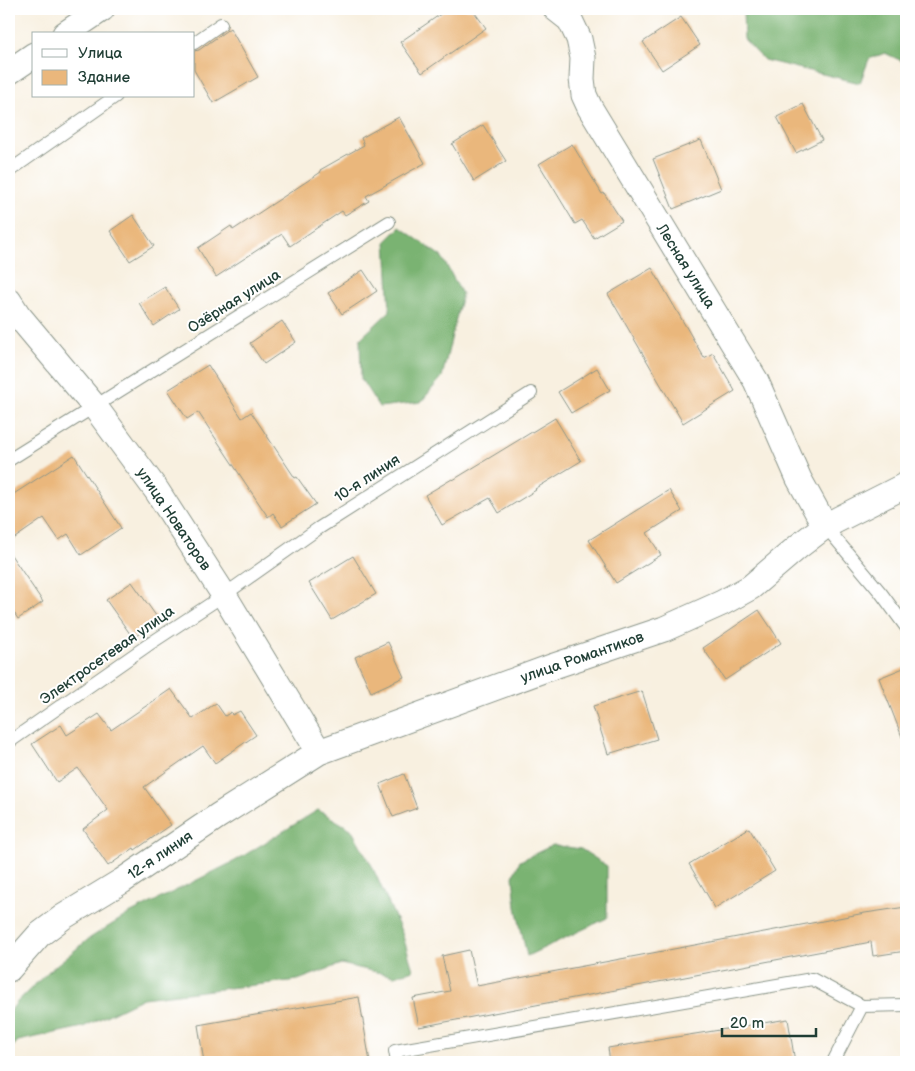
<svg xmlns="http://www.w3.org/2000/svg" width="915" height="1071" font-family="'Balsamiq Sans',sans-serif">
<rect width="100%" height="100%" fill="#fff"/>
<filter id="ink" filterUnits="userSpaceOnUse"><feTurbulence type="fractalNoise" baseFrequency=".02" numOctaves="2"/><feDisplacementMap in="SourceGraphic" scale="10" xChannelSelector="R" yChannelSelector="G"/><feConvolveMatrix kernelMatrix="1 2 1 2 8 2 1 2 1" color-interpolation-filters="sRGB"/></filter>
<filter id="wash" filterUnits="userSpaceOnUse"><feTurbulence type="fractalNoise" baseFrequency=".0096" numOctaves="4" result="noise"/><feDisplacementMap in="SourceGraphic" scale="20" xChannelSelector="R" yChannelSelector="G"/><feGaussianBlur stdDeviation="1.12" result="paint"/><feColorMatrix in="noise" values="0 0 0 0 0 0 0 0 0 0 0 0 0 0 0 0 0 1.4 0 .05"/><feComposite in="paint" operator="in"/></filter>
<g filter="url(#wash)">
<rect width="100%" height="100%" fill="#f8f0e0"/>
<path fill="#7ab372" stroke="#4c7853" d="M 743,9 L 906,9 L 906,63 L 885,53 L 869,59 L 860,83 L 764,60 L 744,39 Z
M 400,227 L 442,257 L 462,294 L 442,377 L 421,402 L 379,407 L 361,379 L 360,339 L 390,311 L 386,241 Z
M 318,810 L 351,829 L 371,864 L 402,933 L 413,970 L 394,976 L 341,964 L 298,980 L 143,998 L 83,1027 L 18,1041 L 9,1051 L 9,1013 L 17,1002 L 50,970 L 90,938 L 127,915 L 235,861 Z
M 553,845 L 581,849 L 607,866 L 607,918 L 527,956 L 516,907 L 513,876 L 520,861 Z"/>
<g id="blocks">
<path fill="#eab77c" d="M 448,9 L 472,9 L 486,28 L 422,73 L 400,42 Z
M 681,17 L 700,45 L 662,70 L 643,42 Z
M 230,28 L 258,77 L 213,103 L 194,70 L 194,51 L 199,50 Z
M 803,104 L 822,140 L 796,153 L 777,117 Z
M 399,117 L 425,163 L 366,196 L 369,201 L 345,215 L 342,211 L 290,246 L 282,234 L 216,277 L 198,248 L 231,226 L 233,230 L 321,172 L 320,170 L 364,145 L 361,138 Z
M 483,125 L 506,161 L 474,181 L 452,144 Z
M 701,140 L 721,189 L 673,209 L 653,159 Z
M 572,144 L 602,194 L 604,193 L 622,221 L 594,238 L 582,220 L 575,224 L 539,164 Z
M 133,215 L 154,246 L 130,261 L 110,231 Z
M 652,268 L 704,358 L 713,353 L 735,391 L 683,423 L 608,294 Z
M 363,270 L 377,291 L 342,314 L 328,293 Z
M 165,287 L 179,309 L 154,326 L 139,303 Z
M 282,321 L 296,342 L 264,364 L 250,343 Z
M 208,365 L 242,418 L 251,412 L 295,478 L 297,477 L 316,504 L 282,526 L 273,513 L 268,517 L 198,412 L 187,419 L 168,390 Z
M 597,368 L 610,390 L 571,413 L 558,392 Z
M 555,418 L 581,461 L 535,489 L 536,490 L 499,513 L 490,498 L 442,525 L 425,495 L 452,479 L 453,480 Z
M 74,455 L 121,528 L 81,555 L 68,534 L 59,540 L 44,518 L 9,542 L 9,497 Z
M 669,490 L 682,511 L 647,533 L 661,555 L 616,583 L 589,540 Z
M 9,552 L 43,602 L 18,619 L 9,605 Z
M 353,556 L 376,594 L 332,620 L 309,583 Z
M 132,582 L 159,620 L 133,638 L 106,600 Z
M 759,610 L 781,643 L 725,680 L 703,648 Z
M 388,642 L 404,677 L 371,692 L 355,657 Z
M 906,667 L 906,742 L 904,742 L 879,678 Z
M 171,689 L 193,719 L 216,703 L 225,716 L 231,712 L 232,715 L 240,711 L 256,735 L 215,763 L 203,746 L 144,787 L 171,825 L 135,850 L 134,848 L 108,866 L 83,829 L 108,810 L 78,768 L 57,782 L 32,744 L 61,725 L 67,735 L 99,714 L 111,730 Z
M 642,691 L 657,739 L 608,754 L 593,706 Z
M 404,774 L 417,808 L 393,817 L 380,784 Z
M 749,828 L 775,871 L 715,908 L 689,864 Z
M 906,907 L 906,951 L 873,956 L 871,942 L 419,1027 L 413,998 L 450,991 L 442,956 L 469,950 L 477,986 L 865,913 Z
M 359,997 L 370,1062 L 204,1062 L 198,1025 Z
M 788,1019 L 795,1062 L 610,1062 L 608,1048 Z"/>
</g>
</g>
<g filter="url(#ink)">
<use href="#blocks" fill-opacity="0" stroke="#8c968a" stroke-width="1"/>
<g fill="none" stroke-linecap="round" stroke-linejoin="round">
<g stroke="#8c968a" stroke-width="14">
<path id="service" d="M 194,43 L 221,24
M 9,171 L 116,96
M 9,460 L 389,222
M 825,526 L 881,593 L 906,627
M 9,742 L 148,645 L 224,595 L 319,528 L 531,393
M 397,1062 L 395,1051 L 812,979 L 862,1006 L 906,1005
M 833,1062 L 862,1006"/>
</g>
<g stroke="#8c968a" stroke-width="27">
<path id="minor" d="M 556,9 L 570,20 L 579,39 L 583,58 L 582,79 L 584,95 L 590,108 L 756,381 L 799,479 L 825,526
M 65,34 L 102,9
M 9,72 L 34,55
M 9,301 L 18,315 L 95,407 L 157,491 L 224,595 L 319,752
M 9,969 L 39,935 L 63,917 L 122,881 L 218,816 L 319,752 L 554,666 L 664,629 L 722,603 L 751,587 L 799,546 L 825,526 L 906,485"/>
</g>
<use href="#service" stroke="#fff" stroke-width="12"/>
<use href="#minor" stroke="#fff" stroke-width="25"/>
</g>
</g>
<g text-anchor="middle" stroke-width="4" stroke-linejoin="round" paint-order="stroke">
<g font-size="15" fill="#1f3d34" stroke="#fff">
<text transform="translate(686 266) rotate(58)" y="5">Лесная улица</text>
<text transform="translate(234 301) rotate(-32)" y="5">Озёрная улица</text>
<text transform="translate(367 478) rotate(-33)" y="5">10-я линия</text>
<text transform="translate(174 519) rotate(56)" y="5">улица Новаторов</text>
<text transform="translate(107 655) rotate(-35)" y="5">Электросетевая улица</text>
<text transform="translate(582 657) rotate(-19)" y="5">улица Романтиков</text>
<text transform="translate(160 855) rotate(-34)" y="5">12-я линия</text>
</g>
</g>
<rect width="915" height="1071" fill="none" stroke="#fff" stroke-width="30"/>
<rect x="32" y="32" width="162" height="65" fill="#ffffff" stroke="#a5b1ae"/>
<rect x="42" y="49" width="25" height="8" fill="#ffffff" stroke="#a5b1ae"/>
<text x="78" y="58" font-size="15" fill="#1f3d34">Улица</text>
<rect x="42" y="70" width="25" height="15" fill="#eab77c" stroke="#a5b1ae"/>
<text x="78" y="82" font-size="15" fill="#1f3d34">Здание</text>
<path d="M722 1028v8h94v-8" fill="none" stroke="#1f3d34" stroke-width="2.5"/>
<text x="730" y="1028" font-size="15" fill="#1f3d34" stroke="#ffffff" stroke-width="4" paint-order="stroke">20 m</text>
</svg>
